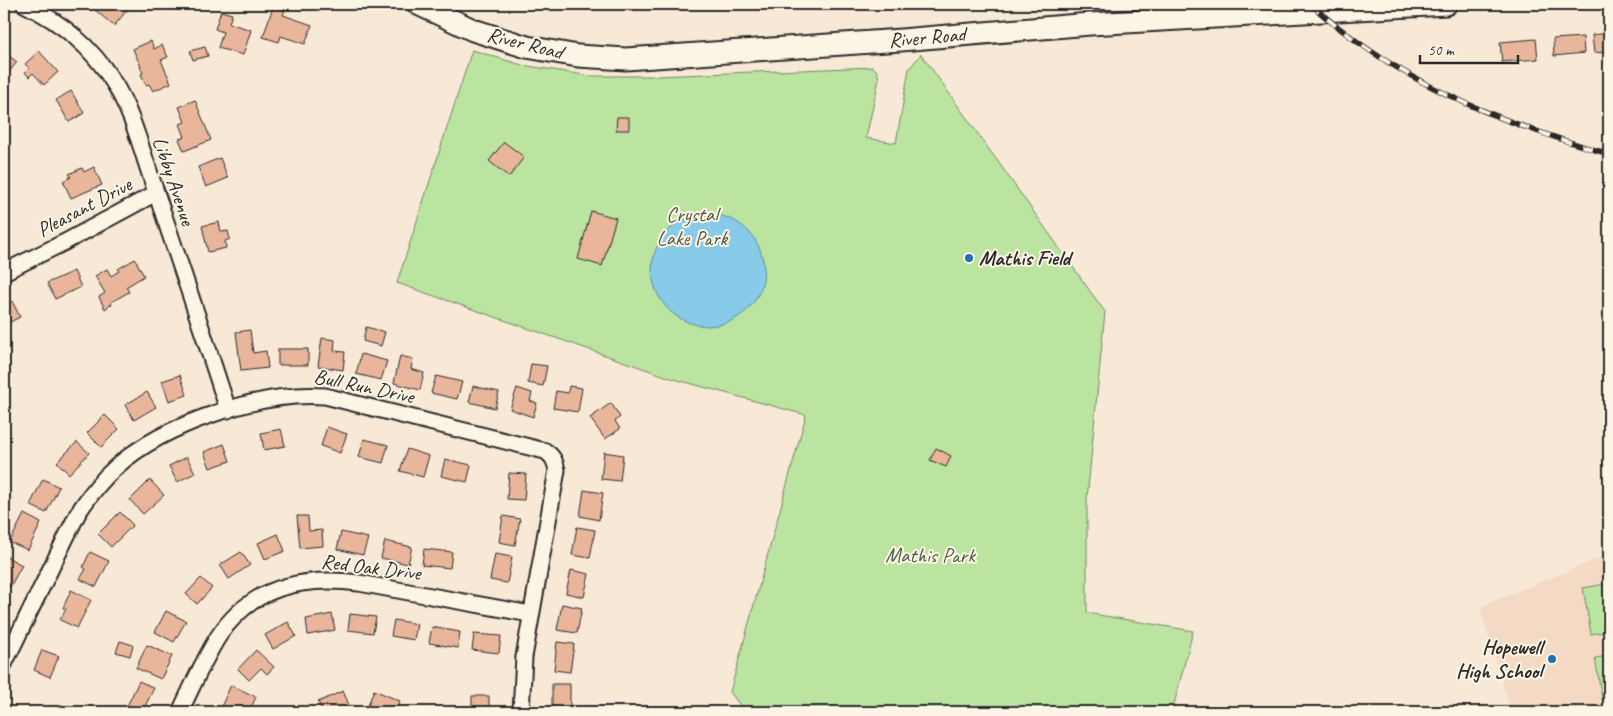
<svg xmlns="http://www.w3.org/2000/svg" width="1613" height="716" font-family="Caveat,sans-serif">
<rect width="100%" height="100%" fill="#f8e8d6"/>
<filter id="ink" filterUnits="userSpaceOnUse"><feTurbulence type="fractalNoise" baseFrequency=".02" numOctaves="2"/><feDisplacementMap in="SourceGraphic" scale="10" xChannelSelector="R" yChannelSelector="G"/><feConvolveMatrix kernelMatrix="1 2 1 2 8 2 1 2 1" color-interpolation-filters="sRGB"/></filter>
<g filter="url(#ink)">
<path fill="#f4d9c4" d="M 1609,554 L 1609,712 L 1511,712 L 1480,607 Z"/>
<path fill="#bae4a0" stroke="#728866" d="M 472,50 L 522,65 L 590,76 L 658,76 L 873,67 L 877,71 L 879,79 L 866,138 L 896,143 L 909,69 L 921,54 L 1105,312 L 1087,499 L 1087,613 L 1193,631 L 1172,712 L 745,712 L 730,692 L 806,415 L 674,379 L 397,283 Z
M 1605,584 L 1609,611 L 1609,631 L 1591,634 L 1583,588 Z
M 1609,656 L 1609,703 L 1603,704 L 1595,658 Z"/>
<path fill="#87cbe9" stroke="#628b9d" d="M652 270a56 56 0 1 1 112 0a56 56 0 1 1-112 0Z"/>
<path fill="#e9b69b" stroke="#2b2b2b" d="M 88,4 L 122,4 L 128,9 L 114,26 Z
M 273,7 L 285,10 L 283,15 L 312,25 L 305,44 L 281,36 L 279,42 L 263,37 Z
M 221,11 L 232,14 L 229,23 L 251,30 L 243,55 L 218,48 L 223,32 L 215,29 Z
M 1609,33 L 1609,56 L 1607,56 L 1606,52 L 1594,53 L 1592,35 Z
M 1583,37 L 1584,53 L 1554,56 L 1553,39 Z
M 1536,39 L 1538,59 L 1502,62 L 1500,42 Z
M 151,41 L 154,49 L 162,45 L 168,57 L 161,60 L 171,83 L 153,91 L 149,84 L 146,85 L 141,74 L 143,73 L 140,67 L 141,67 L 133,49 Z
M 205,47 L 208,56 L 193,60 L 190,51 Z
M 39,51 L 58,72 L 44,85 L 33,73 L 29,77 L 25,72 L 29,68 L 25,64 Z
M 9,56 L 17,62 L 9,72 L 4,68 L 4,62 Z
M 71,91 L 84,113 L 69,122 L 56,100 Z
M 195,100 L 211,140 L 184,151 L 179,139 L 185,137 L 180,124 L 185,122 L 179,107 Z
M 617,117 L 629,117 L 629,130 L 616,130 Z
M 504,142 L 524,157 L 509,177 L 489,161 Z
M 220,158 L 228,178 L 206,187 L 198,167 Z
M 94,167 L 102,185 L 71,198 L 63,181 L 71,177 L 69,174 L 82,168 L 84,172 Z
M 591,211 L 616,218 L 602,266 L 578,259 Z
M 219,222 L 221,232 L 228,231 L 230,239 L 225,241 L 226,248 L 208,252 L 202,226 Z
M 135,259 L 144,276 L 126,287 L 129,292 L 111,302 L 112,304 L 105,309 L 99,297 L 105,293 L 95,276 L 107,269 L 111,276 L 119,271 L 118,269 Z
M 74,271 L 81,287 L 55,299 L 47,283 Z
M 12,301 L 20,317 L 4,325 L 4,305 Z
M 366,327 L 385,332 L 381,346 L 363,341 Z
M 250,330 L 253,353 L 266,351 L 268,368 L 241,371 L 236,332 Z
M 322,338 L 335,340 L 334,351 L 345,352 L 343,370 L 318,366 Z
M 278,349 L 308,349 L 308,365 L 278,365 Z
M 361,354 L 387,361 L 381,380 L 356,374 Z
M 400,356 L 413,359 L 411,369 L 424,373 L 420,390 L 394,383 Z
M 531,364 L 547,366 L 543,386 L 528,383 Z
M 180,375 L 187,395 L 169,401 L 162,381 Z
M 436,376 L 462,382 L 457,399 L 431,393 Z
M 473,386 L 499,392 L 495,408 L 469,402 Z
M 569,386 L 582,388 L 578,412 L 553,408 L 556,391 L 568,393 Z
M 517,388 L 532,393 L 530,401 L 537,403 L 533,417 L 510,409 Z
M 147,392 L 156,407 L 134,420 L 125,405 Z
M 611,403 L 620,417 L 615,421 L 620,429 L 605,439 L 590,418 Z
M 105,415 L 119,429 L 101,447 L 87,433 Z
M 327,427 L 347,434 L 340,453 L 321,446 Z
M 281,429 L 285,446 L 264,450 L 261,433 Z
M 364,439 L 388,445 L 383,463 L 359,457 Z
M 77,442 L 89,453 L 69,474 L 57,462 Z
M 224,444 L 230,461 L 210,468 L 204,452 Z
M 936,448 L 951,456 L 946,467 L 930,460 Z
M 407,449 L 429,456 L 423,477 L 400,471 Z
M 604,452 L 623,455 L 620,481 L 601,479 Z
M 187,457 L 195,473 L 177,482 L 169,466 Z
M 445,459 L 471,465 L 467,482 L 441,476 Z
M 509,473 L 526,474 L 524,500 L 507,499 Z
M 43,479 L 59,487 L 46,513 L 30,505 Z
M 150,480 L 164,495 L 143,514 L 130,500 Z
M 584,490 L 603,493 L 599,520 L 580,516 Z
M 120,512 L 133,525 L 111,547 L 98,534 Z
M 24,514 L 41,523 L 28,550 L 10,542 Z
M 297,516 L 308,516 L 309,531 L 322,530 L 323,546 L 300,548 Z
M 503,516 L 520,519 L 515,545 L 499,542 Z
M 577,527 L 595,530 L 590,558 L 572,555 Z
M 341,532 L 368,538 L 363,555 L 337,549 Z
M 278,534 L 285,551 L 265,559 L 258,543 Z
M 385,541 L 412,547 L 408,564 L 381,558 Z
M 424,549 L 452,552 L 450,568 L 422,565 Z
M 90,552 L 109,561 L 96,587 L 80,579 L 86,569 L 83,567 Z
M 241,552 L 250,565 L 229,579 L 220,565 Z
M 495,554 L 512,557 L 507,583 L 490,580 Z
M 7,557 L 22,565 L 10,587 L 4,584 L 4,562 Z
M 571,570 L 589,574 L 584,597 L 566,593 Z
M 201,578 L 212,588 L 197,604 L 186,594 Z
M 71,590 L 91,600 L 77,628 L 60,620 L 66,609 L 63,608 Z
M 562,604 L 582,608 L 577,633 L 557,630 Z
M 166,611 L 186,621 L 174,642 L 155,632 Z
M 332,614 L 335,630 L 308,635 L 306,619 Z
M 350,614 L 376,617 L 373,633 L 348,630 Z
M 394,620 L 417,624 L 414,640 L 391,636 Z
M 288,622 L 296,636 L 273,649 L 265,635 Z
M 432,627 L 460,632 L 458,648 L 429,643 Z
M 474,634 L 501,636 L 499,653 L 472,650 Z
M 120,641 L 133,645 L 130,656 L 116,652 Z
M 557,642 L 574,644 L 570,672 L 554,670 Z
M 147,645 L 172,656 L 161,679 L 136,668 Z
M 42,650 L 59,656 L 50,677 L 34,670 Z
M 256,650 L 274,667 L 267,674 L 261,668 L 249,680 L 238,669 Z
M 139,681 L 154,688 L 142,712 L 127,706 Z
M 552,684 L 570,684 L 570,710 L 552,710 Z
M 231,685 L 256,697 L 249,712 L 239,708 L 237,712 L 227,712 L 220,709 Z
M 374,690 L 400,701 L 395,712 L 385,712 L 368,705 Z
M 343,691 L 349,705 L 334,712 L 323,712 L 318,702 Z
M 472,696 L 489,696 L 489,712 L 472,712 Z"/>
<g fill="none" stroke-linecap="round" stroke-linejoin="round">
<g stroke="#2b2b2b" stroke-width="19">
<path id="street" d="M 24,4 C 59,21 91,46 112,80 C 132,110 142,152 154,186 C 179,261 204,335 228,410
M 4,272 L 65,242 L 156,193
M 4,664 L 78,513 C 89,496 101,480 116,467 C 164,424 261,391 325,396 L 545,451 C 553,456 555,461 557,470 L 524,657 L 521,712
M 180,712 C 192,687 203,661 218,637 C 251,586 303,576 359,583 L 530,614"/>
</g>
<g stroke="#2b2b2b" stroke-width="25">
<path id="secondary" d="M 418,4 L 473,30 L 527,47 L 578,56 L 626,59 L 901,40 L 1090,24 L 1446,4"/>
</g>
<use href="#street" stroke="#fcf5e5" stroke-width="15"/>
<use href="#secondary" stroke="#fcf5e5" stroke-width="21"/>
<g stroke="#2b2b2b" stroke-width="5.5">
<path id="rail" d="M 1311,4 C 1326,19 1344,32 1362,45 C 1436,97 1522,129 1609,154"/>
</g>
<use href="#rail" stroke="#fcf5e5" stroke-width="4" stroke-dasharray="11" stroke-linecap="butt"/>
</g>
</g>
<g fill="#1f6fb2" stroke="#fcf5e5" stroke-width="2">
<circle cx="969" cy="258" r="5"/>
<circle cx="1552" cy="659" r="5"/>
</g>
<g text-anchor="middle" stroke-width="4" stroke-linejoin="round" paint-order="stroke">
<g font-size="21" fill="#2b2b2b" stroke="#fcf5e5">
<text transform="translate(927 37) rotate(-5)" y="7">River Road</text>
<text transform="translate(525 43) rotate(14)" y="7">River Road</text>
<text transform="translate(174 181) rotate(71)" y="7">Libby Avenue</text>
<text transform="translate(84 207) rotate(-28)" y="7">Pleasant Drive</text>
<text transform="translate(364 386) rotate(12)" y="7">Bull Run Drive</text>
<text transform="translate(371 567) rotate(7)" y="7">Red Oak Drive</text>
</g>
<g font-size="21" fill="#4f5948" stroke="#fcf5e5">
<text x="692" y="221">Crystal<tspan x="692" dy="24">Lake Park</tspan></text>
<text x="930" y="562">Mathis Park</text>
</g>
<g font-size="21" font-weight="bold" fill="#2b2b2b" stroke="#fcf5e5" text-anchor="start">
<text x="979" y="265">Mathis Field</text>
<text x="1542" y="654" text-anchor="end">Hopewell<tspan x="1542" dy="24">High School</tspan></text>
</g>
</g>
<rect width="1613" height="716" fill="none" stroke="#fcf5e5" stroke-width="20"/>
<rect x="10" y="10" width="1593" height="696" fill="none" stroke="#2b2b2b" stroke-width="2" filter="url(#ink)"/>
<path d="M1420 55v8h98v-8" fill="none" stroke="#2b2b2b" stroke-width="2.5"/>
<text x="1428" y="55" font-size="15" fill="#2b2b2b" stroke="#fcf5e5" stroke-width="4" paint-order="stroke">50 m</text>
</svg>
